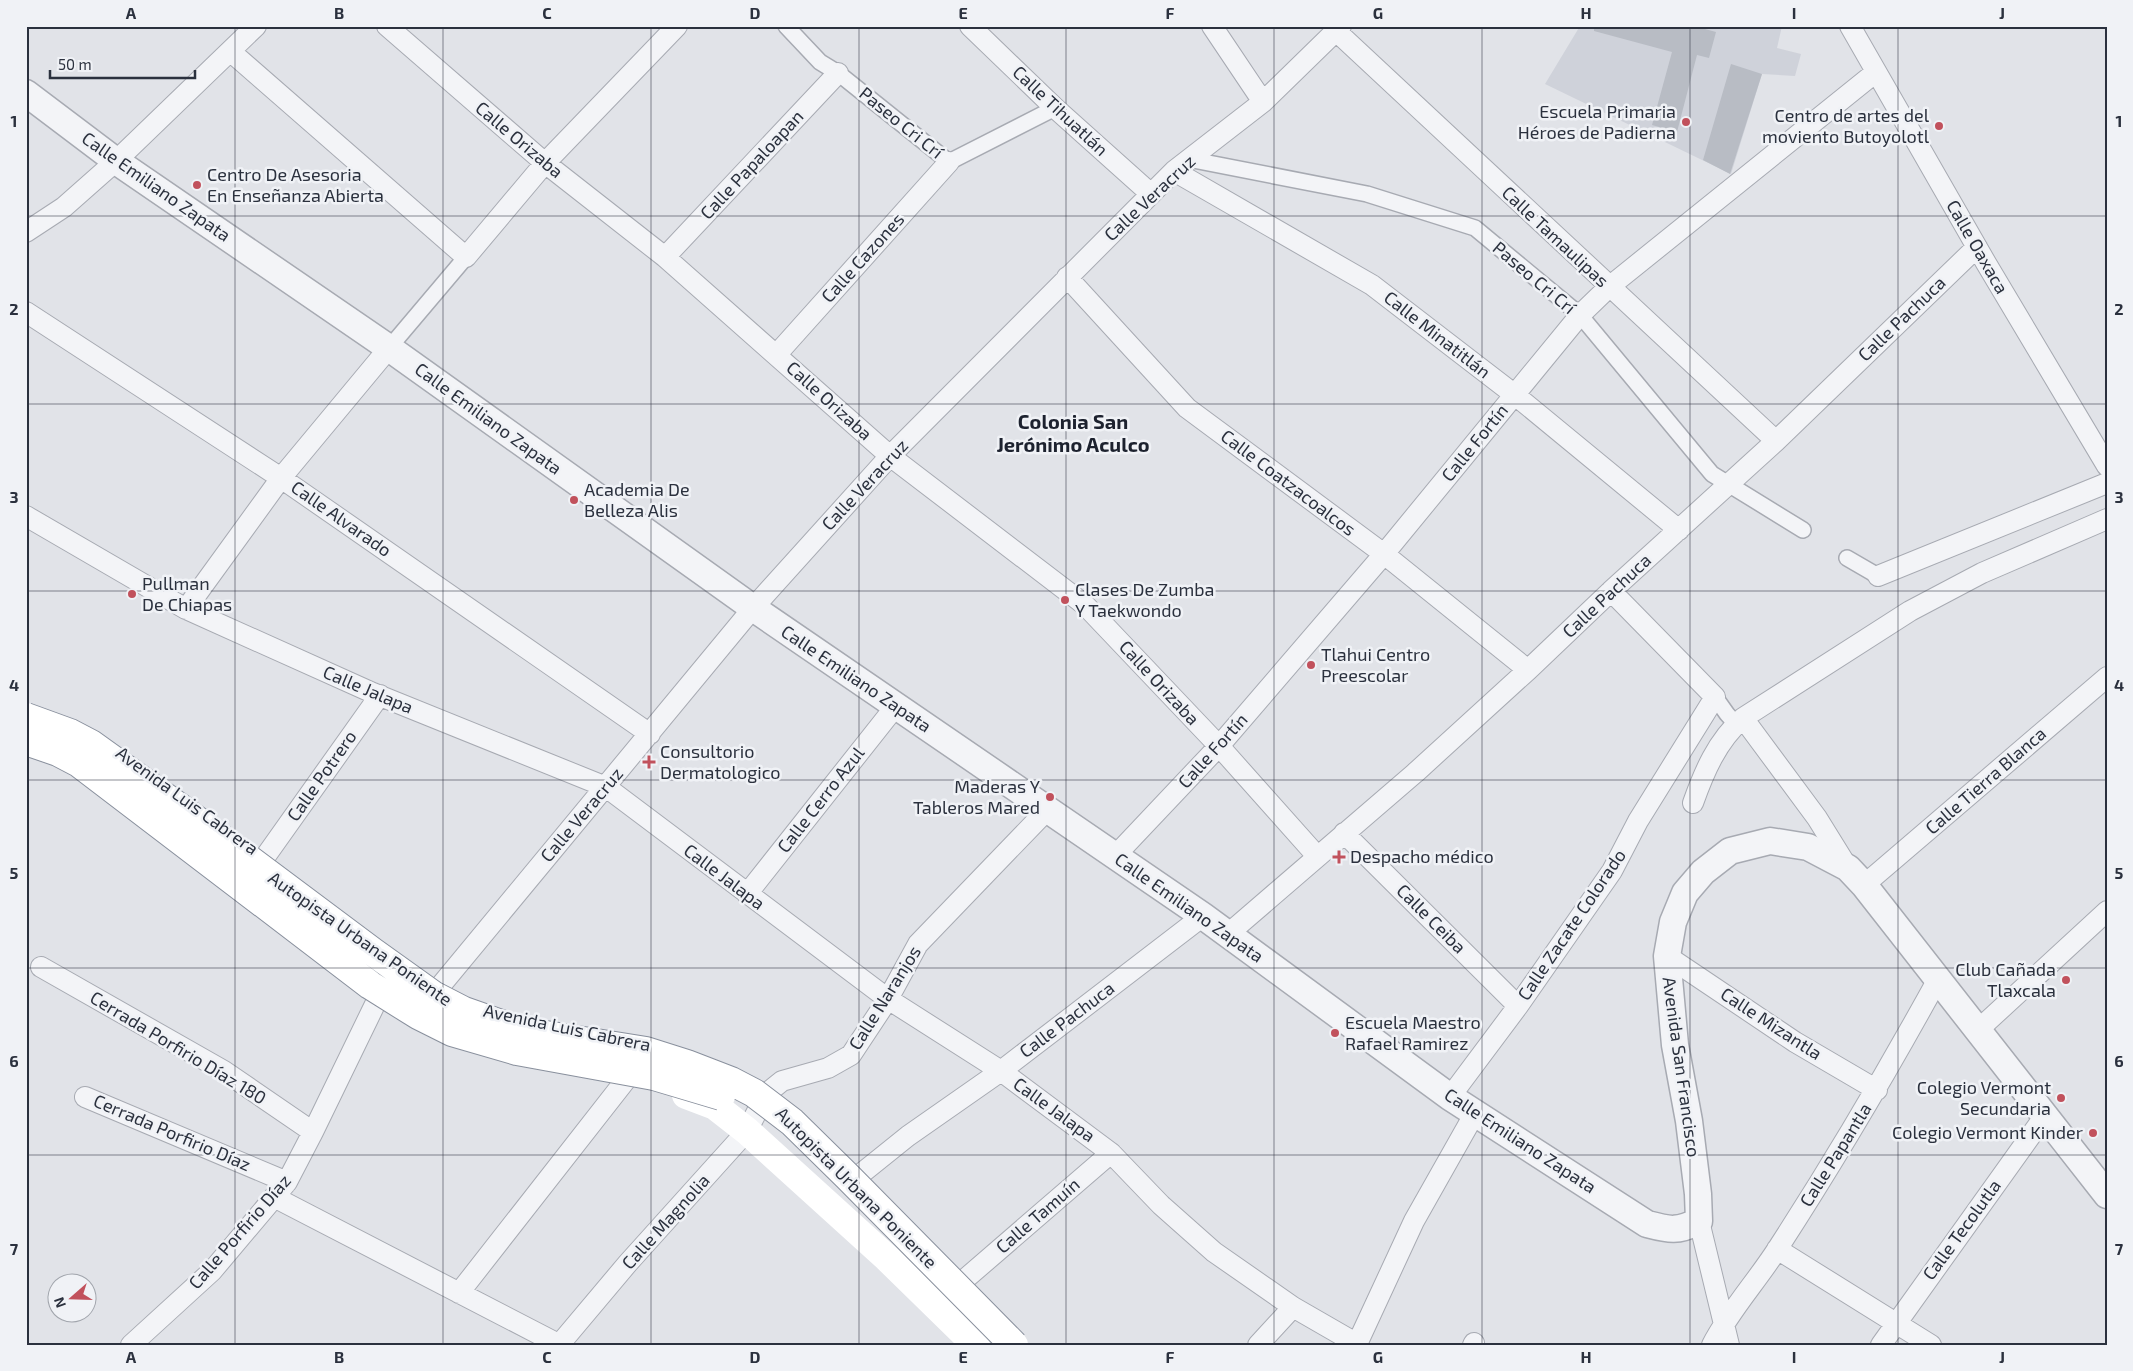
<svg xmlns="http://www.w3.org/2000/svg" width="2133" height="1371" font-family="'Exo 2',sans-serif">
<rect width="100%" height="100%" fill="#e1e3e8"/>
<path fill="#cfd2da" d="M 1580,26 L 1782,26 L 1777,48 L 1801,54 L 1795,76 L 1762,74 L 1731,174 L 1545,84 Z"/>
<path fill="#b8bcc4" d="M 1594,26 L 1694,26 L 1716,32 L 1709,58 L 1697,55 L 1677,132 L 1652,125 L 1672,52 L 1594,31 Z
M 1731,64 L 1762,74 L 1730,174 L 1703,160 Z"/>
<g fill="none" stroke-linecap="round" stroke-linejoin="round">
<g stroke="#a7aab2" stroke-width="18">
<path id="pedestrian" d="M 786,26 L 820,62 L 838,73 L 949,162 L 1055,108
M 1188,159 L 1367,194 L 1475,228 L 1580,315 L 1712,474 L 1803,530
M 389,348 L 466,257
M 1847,558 L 1878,576
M 1715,697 L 1727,714 L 1736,724"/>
</g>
<g stroke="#a7aab2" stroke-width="22">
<path id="minor" d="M 387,26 L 545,163 L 665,257 L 890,456 L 1085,605 L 1219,746 L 1317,856
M 970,26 L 1055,108 L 1151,194
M 1212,26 L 1263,102
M 1850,26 L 1986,263 L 2107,466
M 1336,31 L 1776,441
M 230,51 L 466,257 L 545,163 L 677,26
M 1174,171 L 1372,285 L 1515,395 L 1679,530
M 26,232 L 64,207 L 116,161 L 256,26
M 665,257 L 838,73
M 1067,277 L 1187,408 L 1384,554 L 1528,670
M 26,312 L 281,478 L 650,734
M 777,354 L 949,162
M 26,516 L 186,609 L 373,693 L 606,787 L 888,999 L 1001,1071 L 1111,1153 L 1161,1205 L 1214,1252 L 1293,1307 L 1359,1345
M 1878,576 L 2107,483
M 186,609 L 281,478 L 389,348
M 1743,718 L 1817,818 L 1848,868
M 1693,803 C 1704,772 1717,741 1743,718 L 1910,611 L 1982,573 L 2107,519
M 1344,833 L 1518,1006
M 1115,856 L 1219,746 L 1384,554 L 1580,315 L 1609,287 L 1876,72
M 265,857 L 380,695
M 1864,885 L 2107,677
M 747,894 L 895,707
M 1228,934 L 1415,773 L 1528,670 L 1611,591 L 1776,441 L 1977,247
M 1667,956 L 1795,1042 L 1877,1090
M 41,967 L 224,1071 L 313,1132
M 437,990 L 753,608 L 890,456 L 1174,171 L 1263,102 L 1341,26
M 1978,1030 L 2107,911
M 85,1097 L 287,1182
M 1450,1097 L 1518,1006 L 1612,871 L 1638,821 L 1715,697 L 1611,591
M 857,1177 L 908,1136 L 1001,1071 L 1203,916
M 274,1197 L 560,1345
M 1699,1221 L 1729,1345
M 1777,1249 L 1931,1345
M 964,1280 L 1111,1153
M 459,1293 L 628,1077
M 1357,1344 L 1414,1221 L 1475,1113
M 131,1345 L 212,1271 L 287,1182 L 313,1132 L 380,994
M 559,1345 L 628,1263 L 747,1131 L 766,1094 L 782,1081 L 828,1068 L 851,1055 L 888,999 L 918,944 L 1049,808
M 1258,1345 L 1293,1307
M 1473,1345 L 1474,1343
M 1712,1345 C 1730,1310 1757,1281 1778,1248 C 1835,1160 1888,1070 1938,979
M 1881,1345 L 2044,1117"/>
</g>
<g stroke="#a7aab2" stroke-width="29">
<path id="tertiary" d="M 26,93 L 116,161 L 389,348 L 753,608 L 1203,916 L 1450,1097 L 1647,1224 C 1670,1230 1677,1232 1699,1221 L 1698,1194 L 1689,1121 L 1675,1045 L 1667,956 L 1673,922 L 1685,893 L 1703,872 L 1730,851 L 1770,841 L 1808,847 L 1848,868 L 1864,885 L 2107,1195"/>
</g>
<use href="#pedestrian" stroke="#f3f4f7" stroke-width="15"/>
<use href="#minor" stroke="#f3f4f7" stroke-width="20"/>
<use href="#tertiary" stroke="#f3f4f7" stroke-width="26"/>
<path stroke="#fff" stroke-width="28" d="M 686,1095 L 715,1106 L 747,1131 L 887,1258 L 976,1345"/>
<g stroke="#89909d" stroke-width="30" stroke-linecap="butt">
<path id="motorway-bridge" d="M 26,717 L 70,733 L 91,744 L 179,807 L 373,952 L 433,995 L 464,1011 L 521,1031 L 646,1051 L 687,1064 L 731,1081 L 754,1093 L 792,1122 L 848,1177 L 1014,1345
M 26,741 L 58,752 L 79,763 L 370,985 L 418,1015 L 452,1032 L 517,1051 L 654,1076 L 721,1096"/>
</g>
<use href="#motorway-bridge" stroke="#fff" stroke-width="28"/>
</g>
<path fill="none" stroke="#2b313e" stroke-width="1" stroke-opacity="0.55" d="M 235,26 L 235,1345M 443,26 L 443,1345M 651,26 L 651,1345M 859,26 L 859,1345M 1066,26 L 1066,1345M 1274,26 L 1274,1345M 1482,26 L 1482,1345M 1690,26 L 1690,1345M 1898,26 L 1898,1345M 26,216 L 2107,216M 26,404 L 2107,404M 26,591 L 2107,591M 26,780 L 2107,780M 26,968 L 2107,968M 26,1155 L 2107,1155"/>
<g fill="#c1515c" stroke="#f0f2f6" stroke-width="2">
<circle cx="1686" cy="122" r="5"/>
<circle cx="1939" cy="126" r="5"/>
<circle cx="197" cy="185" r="5"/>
<circle cx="574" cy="500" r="5"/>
<circle cx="132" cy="594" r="5"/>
<circle cx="1065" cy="600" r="5"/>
<circle cx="1311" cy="665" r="5"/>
<path d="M646.5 754.5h5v5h5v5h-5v5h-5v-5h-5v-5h5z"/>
<circle cx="1050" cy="797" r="5"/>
<path d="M1336.5 849.5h5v5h5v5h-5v5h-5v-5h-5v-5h5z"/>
<circle cx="2066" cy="980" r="5"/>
<circle cx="1335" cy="1033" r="5"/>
<circle cx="2061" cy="1098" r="5"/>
<circle cx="2093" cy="1133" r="5"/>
</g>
<g text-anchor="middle" stroke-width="5" stroke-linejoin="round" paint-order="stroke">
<g font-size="18" fill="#2b313e" stroke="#f0f2f6">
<text transform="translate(1060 111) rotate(43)" y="6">Calle Tihuatlán</text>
<text transform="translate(901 123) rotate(39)" y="6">Paseo Cri Crí</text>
<text transform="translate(519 140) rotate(40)" y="6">Calle Orizaba</text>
<text transform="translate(752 165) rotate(-47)" y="6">Calle Papaloapan</text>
<text transform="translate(156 187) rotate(35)" y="6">Calle Emiliano Zapata</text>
<text transform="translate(1150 198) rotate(-43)" y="6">Calle Veracruz</text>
<text transform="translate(1555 237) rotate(43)" y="6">Calle Tamaulipas</text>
<text transform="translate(1977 247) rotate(60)" y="6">Calle Oaxaca</text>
<text transform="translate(863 258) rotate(-48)" y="6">Calle Cazones</text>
<text transform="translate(1534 278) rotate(40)" y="6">Paseo Cri Crí</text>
<text transform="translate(1902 319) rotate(-44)" y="6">Calle Pachuca</text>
<text transform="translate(1437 335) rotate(38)" y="6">Calle Minatitlán</text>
<text transform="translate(829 401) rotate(42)" y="6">Calle Orizaba</text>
<text transform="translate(488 419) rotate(36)" y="6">Calle Emiliano Zapata</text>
<text transform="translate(1475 443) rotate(-51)" y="6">Calle Fortín</text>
<text transform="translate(1288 483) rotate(37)" y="6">Calle Coatzacoalcos</text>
<text transform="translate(865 485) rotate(-47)" y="6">Calle Veracruz</text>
<text transform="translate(341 519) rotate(35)" y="6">Calle Alvarado</text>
<text transform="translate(1607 596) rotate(-43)" y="6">Calle Pachuca</text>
<text transform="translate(856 679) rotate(34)" y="6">Calle Emiliano Zapata</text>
<text transform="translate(1159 683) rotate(47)" y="6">Calle Orizaba</text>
<text transform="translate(368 690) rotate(23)" y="6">Calle Jalapa</text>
<text transform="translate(1213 751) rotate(-48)" y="6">Calle Fortín</text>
<text transform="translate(322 776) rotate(-55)" y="6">Calle Potrero</text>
<text transform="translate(1986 781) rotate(-41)" y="6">Calle Tierra Blanca</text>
<text transform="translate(821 800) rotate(-52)" y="6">Calle Cerro Azul</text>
<text transform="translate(187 801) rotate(36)" y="6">Avenida Luis Cabrera</text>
<text transform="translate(582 815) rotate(-50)" y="6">Calle Veracruz</text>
<text transform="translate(724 877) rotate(37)" y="6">Calle Jalapa</text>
<text transform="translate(1189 908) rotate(35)" y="6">Calle Emiliano Zapata</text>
<text transform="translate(1431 919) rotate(45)" y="6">Calle Ceiba</text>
<text transform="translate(1572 925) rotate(-56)" y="6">Calle Zacate Colorado</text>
<text transform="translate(360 939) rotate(35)" y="6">Autopista Urbana Poniente</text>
<text transform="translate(885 998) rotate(-58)" y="6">Calle Naranjos</text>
<text transform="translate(1067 1020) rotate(-37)" y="6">Calle Pachuca</text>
<text transform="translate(1771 1024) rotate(33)" y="6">Calle Mizantla</text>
<text transform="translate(567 1028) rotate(12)" y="6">Avenida Luis Cabrera</text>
<text transform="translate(178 1048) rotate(31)" y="6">Cerrada Porfirio Díaz 180</text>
<text transform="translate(1681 1067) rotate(82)" y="6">Avenida San Francisco</text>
<text transform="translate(1054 1110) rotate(36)" y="6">Calle Jalapa</text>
<text transform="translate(172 1133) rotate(23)" y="6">Cerrada Porfirio Díaz</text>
<text transform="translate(1520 1141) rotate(33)" y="6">Calle Emiliano Zapata</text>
<text transform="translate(1836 1155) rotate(-58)" y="6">Calle Papantla</text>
<text transform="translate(856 1188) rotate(45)" y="6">Autopista Urbana Poniente</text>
<text transform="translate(1038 1216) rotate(-41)" y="6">Calle Tamuín</text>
<text transform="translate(666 1222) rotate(-48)" y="6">Calle Magnolia</text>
<text transform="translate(1962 1230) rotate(-54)" y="6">Calle Tecolutla</text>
<text transform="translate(240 1232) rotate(-49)" y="6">Calle Porfirio Díaz</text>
</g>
<g font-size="18" fill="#2b313e" stroke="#f0f2f6" text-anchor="start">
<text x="1676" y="118" text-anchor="end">Escuela Primaria<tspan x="1676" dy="21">Héroes de Padierna</tspan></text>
<text x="1929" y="122" text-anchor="end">Centro de artes del<tspan x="1929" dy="21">moviento Butoyolotl</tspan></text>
<text x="207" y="181">Centro De Asesoria<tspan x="207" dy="21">En Enseñanza Abierta</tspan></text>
<text x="584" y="496">Academia De<tspan x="584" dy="21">Belleza Alis</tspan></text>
<text x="142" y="590">Pullman<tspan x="142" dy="21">De Chiapas</tspan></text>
<text x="1075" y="596">Clases De Zumba<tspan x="1075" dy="21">Y Taekwondo</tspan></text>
<text x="1321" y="661">Tlahui Centro<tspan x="1321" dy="21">Preescolar</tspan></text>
<text x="660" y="758">Consultorio<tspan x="660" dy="21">Dermatologico</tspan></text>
<text x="1040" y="793" text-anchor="end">Maderas Y<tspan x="1040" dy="21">Tableros Mared</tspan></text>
<text x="1350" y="863">Despacho médico</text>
<text x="2056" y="976" text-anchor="end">Club Cañada<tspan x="2056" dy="21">Tlaxcala</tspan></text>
<text x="1345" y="1029">Escuela Maestro<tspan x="1345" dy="21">Rafael Ramirez</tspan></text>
<text x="2051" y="1094" text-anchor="end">Colegio Vermont<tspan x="2051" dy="21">Secundaria</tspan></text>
<text x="2083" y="1139" text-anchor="end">Colegio Vermont Kinder</text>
</g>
<g font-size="20" font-weight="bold" fill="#1d222f" stroke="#f0f2f6">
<text x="1073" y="429">Colonia San<tspan x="1073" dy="23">Jerónimo Aculco</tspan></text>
</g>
</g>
<rect width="2133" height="1371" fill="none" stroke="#f0f2f6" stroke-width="55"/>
<g transform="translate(72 1298) rotate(250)"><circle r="24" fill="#f0f2f6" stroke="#a1a5ac"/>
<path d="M0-4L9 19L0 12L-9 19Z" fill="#c1515c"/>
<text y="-8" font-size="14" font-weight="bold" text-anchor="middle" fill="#2b313e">N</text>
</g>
<path d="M50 70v8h145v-8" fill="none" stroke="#2b313e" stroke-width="2.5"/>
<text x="58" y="70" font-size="15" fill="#2b313e" stroke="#f0f2f6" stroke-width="4" paint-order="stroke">50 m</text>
<rect x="28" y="28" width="2078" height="1316" fill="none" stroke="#2b313e" stroke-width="2"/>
<g font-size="16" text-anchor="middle" font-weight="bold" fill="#2b313e">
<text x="131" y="19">A</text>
<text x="339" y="19">B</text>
<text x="547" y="19">C</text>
<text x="755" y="19">D</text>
<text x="963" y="19">E</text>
<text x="1170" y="19">F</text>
<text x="1378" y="19">G</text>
<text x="1586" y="19">H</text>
<text x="1794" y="19">I</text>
<text x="2002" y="19">J</text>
<text x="14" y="127">1</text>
<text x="2119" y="127">1</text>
<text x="14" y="315">2</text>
<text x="2119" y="315">2</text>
<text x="14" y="503">3</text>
<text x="2119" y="503">3</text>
<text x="14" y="691">4</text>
<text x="2119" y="691">4</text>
<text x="14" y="879">5</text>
<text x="2119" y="879">5</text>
<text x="14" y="1067">6</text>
<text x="2119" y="1067">6</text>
<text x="14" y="1255">7</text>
<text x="2119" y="1255">7</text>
<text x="131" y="1363">A</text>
<text x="339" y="1363">B</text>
<text x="547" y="1363">C</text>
<text x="755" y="1363">D</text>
<text x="963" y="1363">E</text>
<text x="1170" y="1363">F</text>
<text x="1378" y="1363">G</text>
<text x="1586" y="1363">H</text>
<text x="1794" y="1363">I</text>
<text x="2002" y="1363">J</text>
</g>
</svg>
